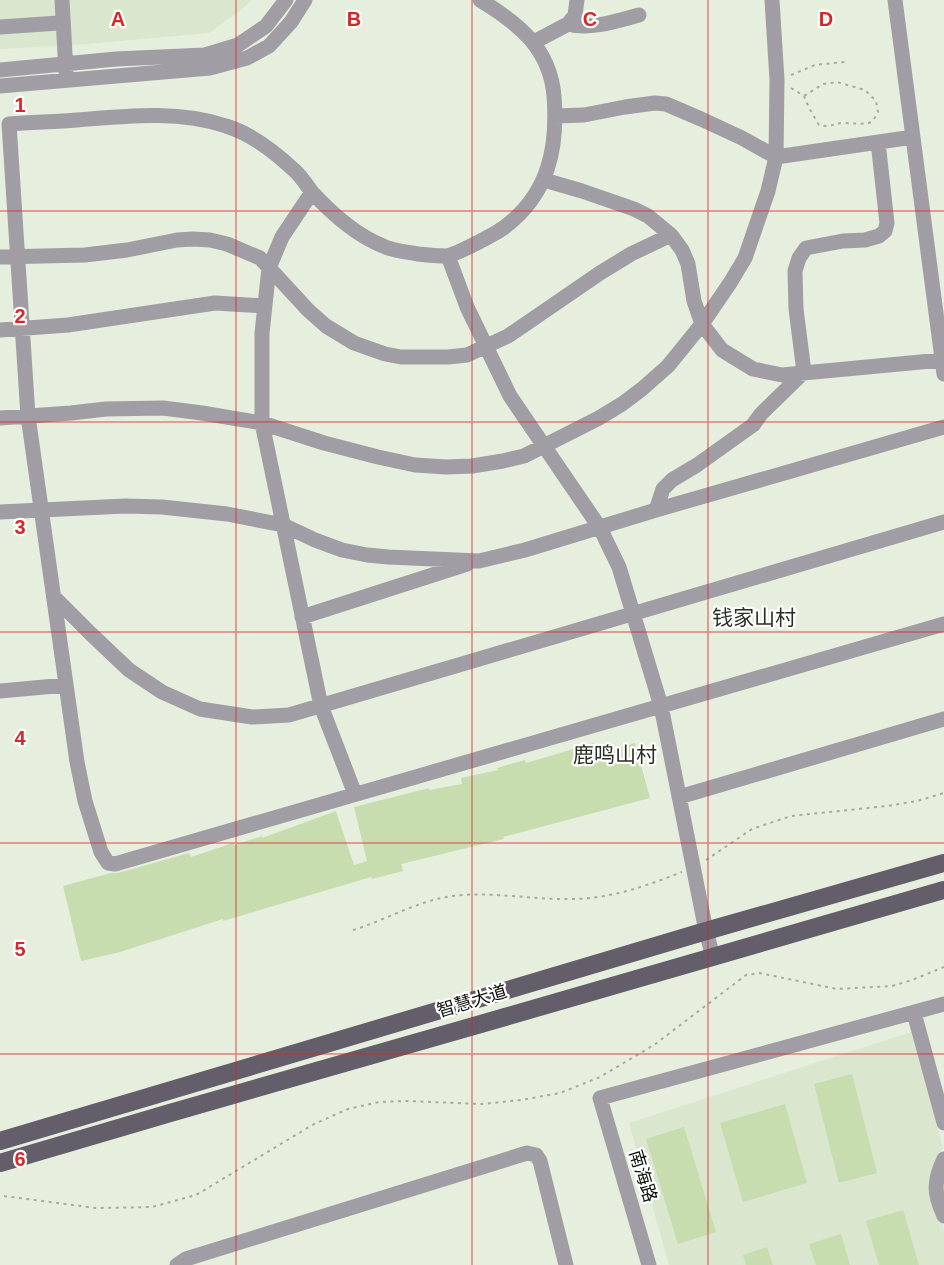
<svg xmlns="http://www.w3.org/2000/svg" width="944" height="1265" font-family="Helvetica,'Noto Sans SC',sans-serif">
<rect width="100%" height="100%" fill="#e6efdd"/>
<path fill="#dae6cd" d="M 0,0 L 251,0 L 246,6 L 209,33 L 76,45 L 0,49 Z
M 911,1032 L 943,1148 L 931,1179 L 944,1231 L 944,1265 L 669,1265 L 629,1123 Z"/>
<path fill="#c7dcaf" d="M 594,743 L 597,754 L 635,743 L 650,798 L 503,837 L 504,839 L 401,864 L 403,871 L 372,879 L 371,877 L 223,921 L 223,919 L 120,952 L 81,961 L 63,886 L 111,873 L 118,873 L 189,853 L 191,857 L 233,843 L 234,845 L 262,836 L 262,838 L 336,811 L 354,865 L 367,861 L 354,807 L 429,788 L 429,790 L 462,784 L 461,778 L 498,770 L 497,768 L 525,760 L 526,763 Z
M 852,1074 L 877,1173 L 839,1183 L 814,1084 Z
M 785,1104 L 807,1183 L 743,1202 L 720,1123 Z
M 684,1127 L 716,1232 L 678,1244 L 646,1139 Z
M 903,1210 L 919,1265 L 879,1265 L 866,1221 Z
M 841,1234 L 850,1265 L 816,1265 L 809,1244 Z
M 767,1247 L 773,1265 L 746,1265 L 743,1255 Z"/>
<g fill="none" stroke-linecap="round" stroke-linejoin="round">
<path stroke="#a5ac9d" stroke-width="2" stroke-dasharray="3 4.5" stroke-linecap="butt" d="M 791,75 L 815,65 L 845,62
M 791,88 L 804,96 L 809,108 L 819,125 C 832,128 833,123 843,123 C 854,123 862,125 872,122 L 878,112 L 876,101 L 865,90 L 837,82 L 823,84 L 804,96
M 706,860 L 752,829 L 791,816 L 887,806 L 917,801 L 944,793
M 353,930 C 386,920 417,901 452,896 C 492,891 532,900 571,899 C 610,899 646,886 682,872
M 4,1196 L 96,1208 L 152,1207 L 196,1195 L 314,1124 L 348,1109 L 379,1102 L 407,1101 L 482,1104 L 521,1100 L 560,1093 L 600,1077 L 654,1045 L 746,975 L 759,973 L 837,989 L 892,986 L 912,980 L 944,967"/>
<path stroke="#a19da4" stroke-width="15" d="M 480,0 C 518,23 550,48 554,96 C 558,147 549,193 506,226 C 497,233 456,255 446,256 C 437,256 427,255 418,254 C 407,252 394,251 383,246 C 356,235 331,213 311,191 C 306,184 301,176 294,170 C 275,152 252,134 226,126 C 179,110 126,116 77,120 C 55,122 32,122 9,124 L 28,416 L 77,762 L 85,801 L 101,852 L 108,863 L 115,864 L 944,624
M 895,0 L 944,374
M 63,18 L 66,72
M 568,24 L 575,15 L 577,0
M 0,27 L 59,23 L 63,18 L 62,0
M 534,42 L 568,24 C 590,30 617,21 639,15
M 0,70 L 116,59 L 205,55 L 238,45 L 266,26 L 286,0
M 0,86 L 210,68 L 247,58 L 269,46 L 291,22 L 305,0
M 556,116 L 584,115 L 625,107 L 655,103 L 666,104 L 701,119 L 742,138 L 776,157 L 913,137
M 544,180 L 582,191 L 634,209 L 648,216 L 671,235 L 682,250 L 688,264 L 694,301 L 702,324 L 722,350 L 753,369 L 782,375 L 942,360
M 312,192 L 282,237 L 269,268 L 262,333 L 262,423 L 321,706 L 355,794
M 448,256 L 467,307 L 510,396 L 600,528 L 619,567 L 661,706 L 706,931 L 713,957
M 0,257 L 85,255 L 127,250 L 177,240 L 193,239 L 210,240 L 227,244 L 260,258 L 308,310 L 326,326 L 354,343 L 385,354 L 401,357 L 448,357 L 467,355 L 508,336 L 600,273 L 631,254 L 671,235
M 0,330 L 68,325 L 215,303 L 265,306
M 0,418 L 71,413 L 106,409 L 163,408 L 202,413 L 262,423 L 324,443 L 378,457 L 415,465 L 446,467 L 472,466 L 503,461 L 524,456 L 599,418 L 622,404 L 642,389 L 668,366 L 702,324 L 730,283 L 745,258 L 768,191 L 776,157 L 777,80 L 772,0
M 656,510 L 663,489 L 672,480 L 697,465 L 753,425 L 761,414 L 804,372 L 796,309 L 795,271 L 799,258 L 806,248 L 843,241 L 865,240 L 879,236 L 885,231 L 887,223 L 878,142
M 0,512 L 125,506 L 162,507 L 227,514 L 283,525 L 315,540 L 342,550 L 367,555 L 388,557 L 479,561 L 525,550 L 656,510 L 944,427
M 54,597 L 91,634 L 129,670 L 162,692 L 200,709 L 252,717 L 289,715 L 944,522
M 302,617 L 467,564
M 0,691 L 66,685
M 679,797 L 944,719
M 914,1013 L 944,1123
M 944,1159 C 933,1182 934,1194 944,1216
M 177,1265 L 186,1259 L 527,1153 L 536,1155 L 540,1161 L 566,1265
M 649,1265 L 600,1098 L 944,1004"/>
<path stroke="#645d6a" stroke-width="18" d="M 0,1141 L 706,931 L 944,863
M 0,1163 L 170,1113 L 505,1017 L 944,890"/>
</g>
<path fill="none" stroke="#d62828" stroke-width="1.5" stroke-opacity="0.55" d="M 236,0 L 236,1265M 472,0 L 472,1265M 708,0 L 708,1265M 0,211 L 944,211M 0,422 L 944,422M 0,632 L 944,632M 0,843 L 944,843M 0,1054 L 944,1054"/>
<g text-anchor="middle" stroke-width="4.5" stroke-linejoin="round" paint-order="stroke">
<g font-size="18" fill="#0d100a" stroke="#fff">
<text transform="translate(472 1001) rotate(-17)" y="6">智慧大道</text>
<text transform="translate(643 1176) rotate(73)" y="6">南海路</text>
</g>
<g font-size="21" fill="#282e21" stroke="#fff">
<text x="754" y="625">钱家山村</text>
<text x="615" y="762">鹿鸣山村</text>
</g>
</g>
<g font-size="20" text-anchor="middle" font-weight="bold" fill="#d62828" stroke="#fff" stroke-width="4.5" stroke-linejoin="round" paint-order="stroke">
<text x="118" y="26">A</text>
<text x="354" y="26">B</text>
<text x="590" y="26">C</text>
<text x="826" y="26">D</text>
<text x="20" y="112">1</text>
<text x="20" y="323">2</text>
<text x="20" y="534">3</text>
<text x="20" y="745">4</text>
<text x="20" y="956">5</text>
<text x="20" y="1166">6</text>
</g>
</svg>
